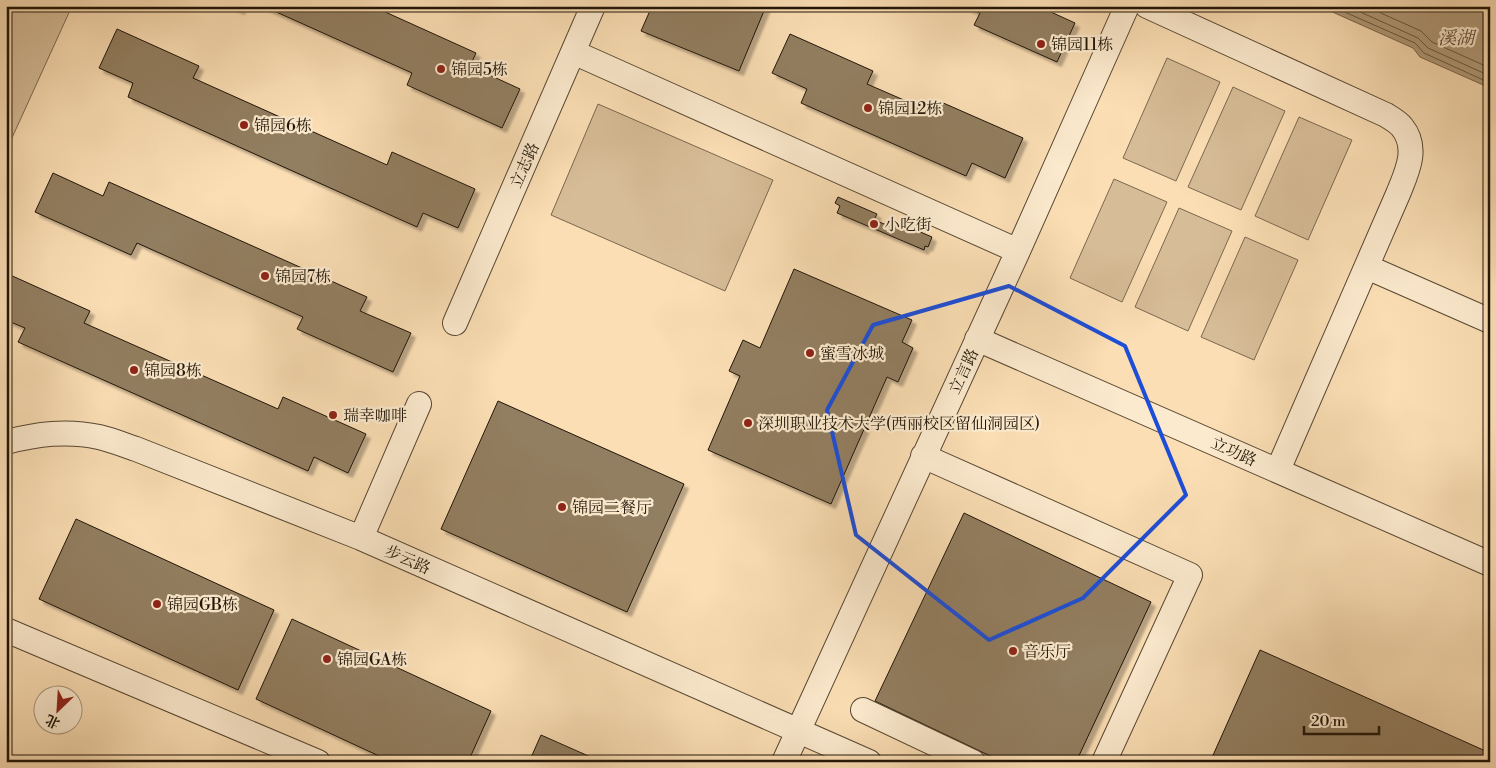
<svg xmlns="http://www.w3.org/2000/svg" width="1496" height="768" font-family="'Libre Bodoni','Noto Serif SC',serif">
<defs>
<filter id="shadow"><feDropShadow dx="4.5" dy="4.5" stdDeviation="1" flood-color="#0004"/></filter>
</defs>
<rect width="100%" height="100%" fill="#fbdeb4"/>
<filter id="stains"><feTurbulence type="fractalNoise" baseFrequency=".004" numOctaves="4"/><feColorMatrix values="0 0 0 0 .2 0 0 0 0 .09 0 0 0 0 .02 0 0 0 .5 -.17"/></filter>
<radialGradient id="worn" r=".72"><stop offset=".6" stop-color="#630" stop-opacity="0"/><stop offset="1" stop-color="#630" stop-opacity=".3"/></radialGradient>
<path fill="#d6bc97" stroke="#7b684f" d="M 6,6 L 72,6 L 6,151 Z
M 1167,58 L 1220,82 L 1176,181 L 1123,158 Z
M 1233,87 L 1285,111 L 1241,210 L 1188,187 Z
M 598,104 L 773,180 L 725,291 L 551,215 Z
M 1299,117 L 1352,140 L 1308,240 L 1255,216 Z
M 1114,179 L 1167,202 L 1122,302 L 1070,278 Z
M 1179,208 L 1232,231 L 1188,331 L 1135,307 Z
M 1245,237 L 1298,260 L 1254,360 L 1201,337 Z"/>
<path fill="#b19a79" stroke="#77654b" d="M 1319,6 L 1490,6 L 1490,88 L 1420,57 L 1413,48 Z"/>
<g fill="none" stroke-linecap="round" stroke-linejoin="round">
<path stroke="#685840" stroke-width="1" d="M 1331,6 L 1415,43 L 1424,53 L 1490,83
M 1347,6 L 1418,38 L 1428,48 L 1490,76
M 1365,6 L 1421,31 L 1432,42 L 1490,68"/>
</g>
<path fill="#927e61" stroke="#201507" filter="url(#shadow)" d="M 231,6 L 242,6 L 240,10 Z
M 263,6 L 372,6 L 476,53 L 470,66 L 520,89 L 502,128 L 407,85 L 412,73 Z
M 652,6 L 766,6 L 739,71 L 641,31 Z
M 964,6 L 1040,6 L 1040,7 L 1075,23 L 1057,62 L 974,25 L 980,13 Z
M 117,29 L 199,66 L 193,78 L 387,165 L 392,152 L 475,189 L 458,228 L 423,213 L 417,227 L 128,97 L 133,83 L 99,68 Z
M 790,34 L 873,71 L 867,84 L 936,114 L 941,102 L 1023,138 L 1005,178 L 972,163 L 966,176 L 801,103 L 807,89 L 772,73 Z
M 53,173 L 103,196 L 109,182 L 367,297 L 360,311 L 411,333 L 393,372 L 297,329 L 303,317 L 137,243 L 131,255 L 35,212 Z
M 838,197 L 877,214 L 874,220 L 892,227 L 895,221 L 932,237 L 928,247 L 925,246 L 924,250 L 837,213 L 840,206 L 835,203 Z
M 794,269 L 912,320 L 902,342 L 913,348 L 898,382 L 887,377 L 831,504 L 708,450 L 740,376 L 729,371 L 743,340 L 760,348 Z
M 8,274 L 90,311 L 84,323 L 278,409 L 283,397 L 366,434 L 348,473 L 314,457 L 308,471 L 18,342 L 25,328 L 6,320 L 6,277 Z
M 498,401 L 684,484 L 627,612 L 441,529 Z
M 964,513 L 1151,602 L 1076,762 L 1003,762 L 875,701 Z
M 76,519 L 274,610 L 238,690 L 39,599 Z
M 292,619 L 491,711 L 468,762 L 392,762 L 256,699 Z
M 1260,650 L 1490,753 L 1490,762 L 1210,762 Z
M 541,735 L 602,762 L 529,762 Z"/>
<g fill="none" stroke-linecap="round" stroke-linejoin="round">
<g stroke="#574732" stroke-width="26">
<path id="minor" d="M 1147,6 L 1386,115 C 1391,118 1398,122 1402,127 C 1419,148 1407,172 1398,194 L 1278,470
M 573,52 L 1018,251
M 1367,267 L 1490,321
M 455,323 L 593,6
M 977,339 L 1490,564
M 6,442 C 37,434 67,430 99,437 C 112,440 124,445 136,449 L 361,538 L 869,762
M 923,456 L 1190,575 L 1104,762
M 361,538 L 419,404
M 6,630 L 318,762
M 863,710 L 973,762
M 784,762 L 1018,251 L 1127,6"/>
</g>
<use href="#minor" stroke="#fceace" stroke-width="24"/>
</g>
<path fill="none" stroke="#1d4ed8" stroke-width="4" stroke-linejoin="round" d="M 1009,286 L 1125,346 L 1186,495 L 1083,598 L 989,640 L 856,535 L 827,410 L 873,325 Z"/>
<g fill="#8f2418" stroke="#fceace" stroke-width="2">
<circle cx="1041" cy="44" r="5"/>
<circle cx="441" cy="69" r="5"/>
<circle cx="868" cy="108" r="5"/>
<circle cx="244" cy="125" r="5"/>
<circle cx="874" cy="224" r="5"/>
<circle cx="265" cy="276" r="5"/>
<circle cx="810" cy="353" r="5"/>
<circle cx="134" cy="370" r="5"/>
<circle cx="333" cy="415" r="5"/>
<circle cx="748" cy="423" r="5"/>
<circle cx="562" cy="507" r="5"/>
<circle cx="157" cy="604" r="5"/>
<circle cx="1013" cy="651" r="5"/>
<circle cx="327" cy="659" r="5"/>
</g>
<g text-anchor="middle" stroke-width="4.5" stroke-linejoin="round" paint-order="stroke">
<g font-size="16" fill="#201507" stroke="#fceace" text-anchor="start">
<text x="1051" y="50">锦园11栋</text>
<text x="451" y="75">锦园5栋</text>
<text x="878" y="114">锦园12栋</text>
<text x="254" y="131">锦园6栋</text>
<text x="884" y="230">小吃街</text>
<text x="275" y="282">锦园7栋</text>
<text x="820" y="359">蜜雪冰城</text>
<text x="144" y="376">锦园8栋</text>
<text x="343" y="421">瑞幸咖啡</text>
<text x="758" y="429">深圳职业技术大学(西丽校区留仙洞园区)</text>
<text x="572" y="513">锦园二餐厅</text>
<text x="167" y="610">锦园GB栋</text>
<text x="1023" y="657">音乐厅</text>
<text x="337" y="665">锦园GA栋</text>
</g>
<g font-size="16" fill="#201507" stroke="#fceace">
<text transform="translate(524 165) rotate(-66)" y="6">立志路</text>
<text transform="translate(963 371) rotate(-65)" y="6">立言路</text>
<text transform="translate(1234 451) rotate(24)" y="6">立功路</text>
<text transform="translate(408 559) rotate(24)" y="6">步云路</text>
</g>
<g font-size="18" font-style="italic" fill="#5a4a35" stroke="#fceace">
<text x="1456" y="44">溪湖</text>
</g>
</g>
<rect width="1496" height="768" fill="none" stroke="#fbdeb4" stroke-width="25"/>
<rect x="8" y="8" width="1481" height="753" fill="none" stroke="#201507" stroke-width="2.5"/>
<rect x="12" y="12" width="1471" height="743" fill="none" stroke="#201507"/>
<g transform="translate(58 710) rotate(205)"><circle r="24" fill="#fceace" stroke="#a4957e"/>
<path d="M0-4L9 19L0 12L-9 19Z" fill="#8f2418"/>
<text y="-8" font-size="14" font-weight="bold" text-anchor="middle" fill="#201507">北</text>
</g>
<path d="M1304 726v8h75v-8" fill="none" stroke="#201507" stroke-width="2.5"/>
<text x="1311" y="726" font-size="15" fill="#201507" stroke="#fceace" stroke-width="4" paint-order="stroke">20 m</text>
<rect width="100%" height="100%" filter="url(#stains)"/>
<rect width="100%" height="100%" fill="url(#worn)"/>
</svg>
